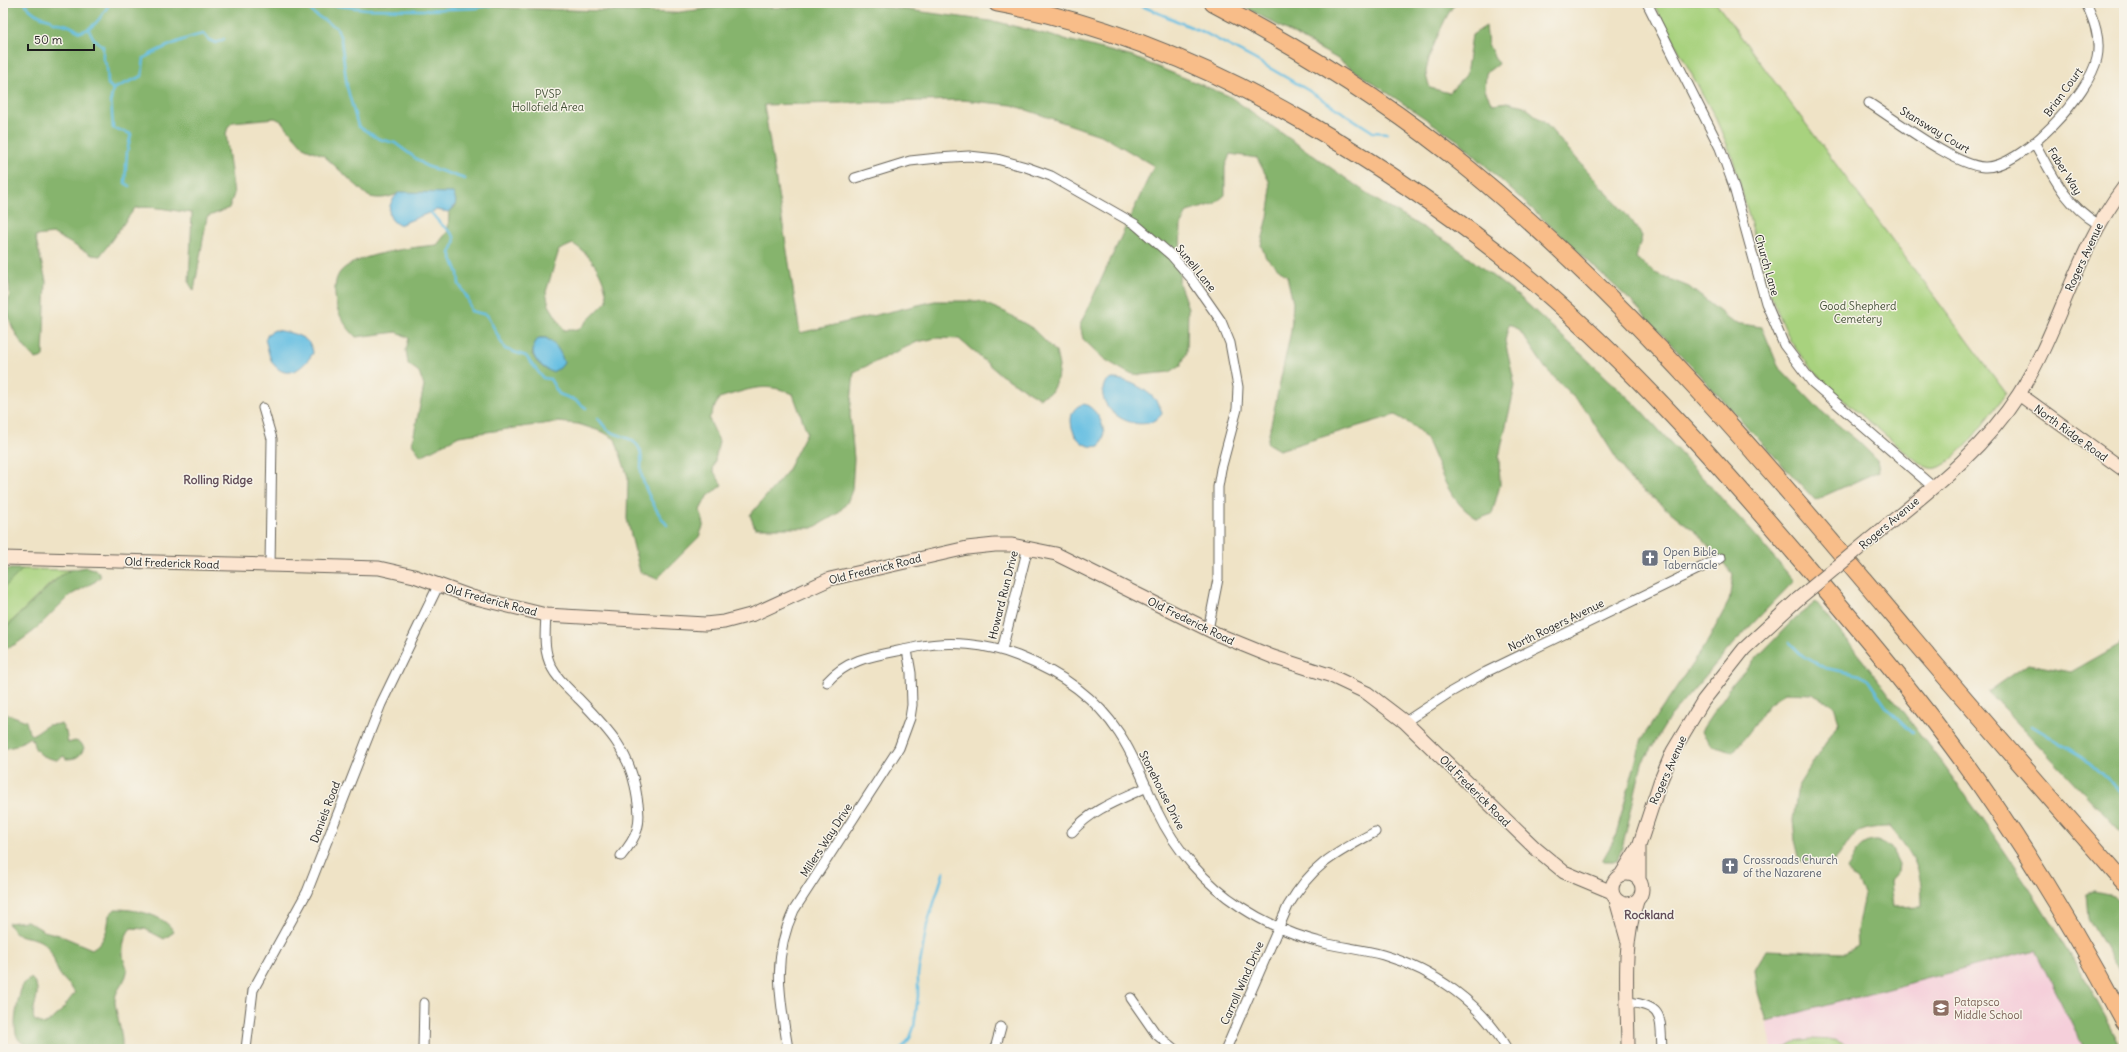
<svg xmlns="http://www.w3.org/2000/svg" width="2127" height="1052" font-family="Delius,sans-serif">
<rect width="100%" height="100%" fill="#f7f3e8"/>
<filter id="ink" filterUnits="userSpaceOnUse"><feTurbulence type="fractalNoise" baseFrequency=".025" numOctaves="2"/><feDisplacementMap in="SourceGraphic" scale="8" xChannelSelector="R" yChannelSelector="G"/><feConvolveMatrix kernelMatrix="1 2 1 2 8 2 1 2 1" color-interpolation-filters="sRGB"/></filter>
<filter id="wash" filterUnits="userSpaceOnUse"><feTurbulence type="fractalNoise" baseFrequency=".012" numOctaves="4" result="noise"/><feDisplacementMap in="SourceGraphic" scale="16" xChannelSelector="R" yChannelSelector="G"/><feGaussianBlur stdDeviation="0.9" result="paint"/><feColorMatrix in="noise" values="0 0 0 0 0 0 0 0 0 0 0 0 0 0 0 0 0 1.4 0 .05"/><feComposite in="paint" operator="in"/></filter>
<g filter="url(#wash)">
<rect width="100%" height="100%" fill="#efe3c6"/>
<path fill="#f5cfda" d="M 2035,949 L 2084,1049 L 1772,1049 L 1767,1021 Z"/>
<path fill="#a8d27e" stroke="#62774d" d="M 1653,3 L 1716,3 L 2006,393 C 1994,410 1957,463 1937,468 C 1930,470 1922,465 1917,461 L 1831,390 L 1805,361 L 1791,342 L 1772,299 L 1732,156 L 1715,117 Z
M 23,569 L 70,570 L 51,583 L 3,630 L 3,589 Z
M 1810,1039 L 1835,1040 L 1854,1049 L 1783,1049 L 1797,1041 Z"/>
<path fill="#86b46d" stroke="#516844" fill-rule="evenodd" d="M 3,3 L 481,3 L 506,8 L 672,13 L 730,6 L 788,8 L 827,3 L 855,3 L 998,22 L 1033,31 L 1133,57 L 1229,96 L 1378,201 L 1454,246 L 1522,299 L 1637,406 L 1756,536 L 1794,581 L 1732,645 L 1670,717 L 1642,763 L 1623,845 L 1617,861 L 1602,861 L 1615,838 L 1642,738 L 1709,639 L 1729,601 L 1733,574 L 1697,533 L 1630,480 L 1585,409 L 1546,369 L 1520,331 L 1509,324 L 1505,341 L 1515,386 L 1499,457 L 1500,485 L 1492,514 L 1478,519 C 1454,505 1445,484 1435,459 C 1431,450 1428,441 1422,434 C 1415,426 1404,420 1395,415 L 1279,450 L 1267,443 L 1291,331 L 1293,303 L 1287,276 L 1266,258 L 1261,245 L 1268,217 L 1271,197 L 1269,181 L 1257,158 L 1230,154 L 1225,167 L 1225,195 L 1214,204 L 1187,212 L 1181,224 L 1179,283 L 1188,308 L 1187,352 L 1181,365 L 1170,372 L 1141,375 L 1128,373 L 1104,359 L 1083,339 L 1080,325 L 1154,166 L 1103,136 L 1012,105 L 962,100 L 764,105 L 800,333 L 935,301 L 979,301 L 1005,312 L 1032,328 L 1056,352 L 1059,366 L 1057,380 L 1051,392 L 1039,398 L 1001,375 L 959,339 L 937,338 L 917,342 L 854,372 L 850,414 L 854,459 L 852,490 L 847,503 L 837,514 L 813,528 L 755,528 L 750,515 L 786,473 L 807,432 L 793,394 C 764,381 748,390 719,398 L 709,419 L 719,441 L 713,470 L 722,485 L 707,497 L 700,510 L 704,524 L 699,537 L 657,579 L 640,572 L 627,519 L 628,477 L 615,439 L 603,432 L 578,424 L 557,422 L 459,436 L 421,456 L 412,444 L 424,386 L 419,372 L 408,364 L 406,350 L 409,338 L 397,332 L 356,337 C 344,325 335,311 335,294 C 335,286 335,278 341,271 C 357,254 414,247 437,245 L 448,231 L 449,212 L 456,206 L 400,192 C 392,198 377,200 368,196 L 323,155 L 305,148 L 281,121 L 275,118 L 233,122 L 228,127 L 226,134 L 234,194 L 229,208 L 207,217 L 194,291 L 189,283 L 192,213 C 173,211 153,205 135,208 L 100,256 L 92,255 L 54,234 L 35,236 L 46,281 L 43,357 L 36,359 C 25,350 12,331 9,317 C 6,301 15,285 3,272 ZM 573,244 C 592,255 606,278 607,301 L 578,330 L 564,330 L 549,305 L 546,292 L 559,250 ZM 539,338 L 546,338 L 554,343 L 545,369 L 537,362 L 532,354 Z
M 1238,3 L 1456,3 C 1447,10 1426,61 1426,73 C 1426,78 1429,84 1430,88 L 1449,93 L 1466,75 L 1472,35 L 1486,26 L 1488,44 L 1498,64 L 1486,73 L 1485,90 L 1492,104 L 1508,102 L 1524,106 L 1545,123 L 1632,221 L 1642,236 L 1636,258 L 1655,273 L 1689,287 L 1734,323 L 1762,327 L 1778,366 L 1820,410 L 1860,443 L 1877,460 L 1879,471 L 1815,500 L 1632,302 L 1460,142 L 1336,58 Z
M 86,567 L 95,569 L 101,576 L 96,581 L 69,596 L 34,631 L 16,644 L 3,650 L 3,630 L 60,576 L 70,570 Z
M 3,569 L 23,569 L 3,589 Z
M 1816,602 C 1929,742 2041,887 2122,1049 L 2084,1049 L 2035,950 L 1767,1021 L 1758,993 L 1755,969 L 1766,950 L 1845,953 L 1858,946 L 1857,930 L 1864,894 L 1857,881 L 1847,870 C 1853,857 1860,840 1877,841 C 1881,842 1887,846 1891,848 L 1899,864 L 1898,872 L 1890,881 L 1893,907 L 1922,906 C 1922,867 1914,856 1890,827 C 1875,827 1857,828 1848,842 C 1842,851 1839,857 1831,864 L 1800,861 L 1795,840 L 1793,820 L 1798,786 L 1839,722 L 1834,706 L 1812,694 L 1785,693 L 1769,704 L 1754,726 L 1733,752 L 1712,746 L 1701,731 L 1734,682 L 1794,619 Z
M 2124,642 L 2124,835 L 1988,692 L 2028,664 L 2071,672 Z
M 3,712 L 26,721 L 29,733 L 32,735 L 48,725 L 61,724 L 66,732 L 68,743 L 75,741 L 81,743 L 84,748 C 80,757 76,759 66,759 L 64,756 L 57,760 C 48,758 38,756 34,746 C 33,742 33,740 30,737 L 16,746 L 3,749 Z
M 2094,891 L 2113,895 L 2124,906 L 2124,980 L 2088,918 L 2086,894 Z
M 115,909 C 134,909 164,914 174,932 L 164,939 L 145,929 L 131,928 C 124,936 121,949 124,960 C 125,964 128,968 127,972 C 125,984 114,990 115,1003 C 117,1019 123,1033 122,1049 L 35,1049 C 30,1047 23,1044 19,1040 C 10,1028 19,998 22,985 L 31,978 C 45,992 30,1006 34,1020 L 43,1024 C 60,1018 64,1005 75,993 C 71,986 66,982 61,976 C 53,966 55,950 42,942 C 29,934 18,941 8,923 L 27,921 L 44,931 L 59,935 L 92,949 C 105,941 108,930 109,915 Z"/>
<path fill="#64bee2" stroke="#406d7f" d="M 400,192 L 453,193 C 458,203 456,205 449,212 L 436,210 L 399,225 C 383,218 389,200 400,192 Z
M 275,330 C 289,332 312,336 313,353 C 305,366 289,381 275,366 C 269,360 268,348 265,339 L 269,333 Z
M 539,338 L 546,338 C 556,344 561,352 564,363 L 560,368 L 552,372 C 538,366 525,352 539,338 Z
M 1112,379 C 1129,378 1160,395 1162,414 C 1142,440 1089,409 1106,381 Z
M 1084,404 C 1098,408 1111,434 1099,446 C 1072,452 1060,408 1084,404 Z"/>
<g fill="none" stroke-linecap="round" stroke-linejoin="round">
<path stroke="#64bee2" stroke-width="2.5" d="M 25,3 C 31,13 39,17 50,19 L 54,23 C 64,22 72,27 80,32 C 95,29 102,15 110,3
M 305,3 L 314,14 L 337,28 L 341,39 L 347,87 L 358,126 L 379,139 L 395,143 L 426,166 L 465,179
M 312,3 L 366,9 L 422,10 L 476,8 L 502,3
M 1135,3 L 1205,33 L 1254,59 L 1306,89 L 1373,132 L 1388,133
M 89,30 L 94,39 L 103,46 L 103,59 L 107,66 L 108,84 L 113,89 L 111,99 L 113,128 L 131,134 L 127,152 L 125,183 L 130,186
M 113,89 L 142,76 L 144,58 C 157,50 189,36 204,34 L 209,40 L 216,43 L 224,39
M 430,212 C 434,215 436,219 439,222 C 450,234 461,233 450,253 L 458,273 L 459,284 L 468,299 L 471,311 L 487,315 L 505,349 L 526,356 L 543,378 L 550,379 L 559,394 L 575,400 L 586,408
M 598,418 C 601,422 604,427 608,430 C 617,436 630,436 638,446 C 643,453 641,462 641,470 C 642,486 657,513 667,525
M 1789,642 L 1803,656 L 1825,668 L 1860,675 L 1868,680 L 1887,708 L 1913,733
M 2032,726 L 2082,756 L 2124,795
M 901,1049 L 910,1038 L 914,1027 L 918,996 L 918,974 L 927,925 L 944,871"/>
</g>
</g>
<g filter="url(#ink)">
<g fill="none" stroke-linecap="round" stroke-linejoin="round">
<g stroke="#666258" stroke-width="11">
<path id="street" d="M 1647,3 L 1720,148 L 1733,184 L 1766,303 L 1784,345 L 1812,382 L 1933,487
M 1869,103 C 1896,120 1954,165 1984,167 C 2021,169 2090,93 2097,58 C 2101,39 2094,20 2086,3
M 2034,142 C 2053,176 2064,203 2098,224
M 855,178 L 910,161 L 938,158 L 969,156 L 997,159 L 1026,167 L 1051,176 L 1135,224 L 1171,255 L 1191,278 L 1221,321 L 1230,343 L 1238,387 L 1237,409 L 1221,469 L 1218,487 L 1218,579 L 1208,630
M 263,408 L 272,439 L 270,566
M 546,615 C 545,634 543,651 552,668 C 558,680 569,689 578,698 C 609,730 631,752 637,797 C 642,824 638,836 621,856
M 1002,650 L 1028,547
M 827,682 C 851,655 883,655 917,647 C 950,640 987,644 1018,656 C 1059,672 1095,696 1119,733 C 1135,757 1145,785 1157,811 C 1175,849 1205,884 1241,907 C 1267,924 1298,937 1328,944 C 1347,948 1365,950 1383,955 C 1434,970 1481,1003 1507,1049
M 1405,722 L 1449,693 L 1486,672 L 1721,558
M 1072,832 C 1092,809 1119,800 1147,787
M 1131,998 L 1156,1034 L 1174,1049
M 1628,1002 C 1664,1006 1660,1017 1662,1049
M 246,1049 L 253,990 L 307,892 L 381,704 L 438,586
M 423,1049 L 424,1003
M 788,1049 C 780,998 771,959 794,910 L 899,748 L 910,718 L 912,705 L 911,673 L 907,650
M 995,1049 L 1001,1027
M 1226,1049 L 1288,906 C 1312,865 1334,854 1375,832"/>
</g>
<g stroke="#666258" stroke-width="15">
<path id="secondary" d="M 2019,394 L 2124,470
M 1868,541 C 1921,497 1981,454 2019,394 C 2061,328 2075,251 2124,187
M 3,558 L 379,568 L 414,576 L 472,597 L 546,615 L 705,624 L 724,622 L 754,614 L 830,579 L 967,548 L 995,545 L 1012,545 L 1056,554 L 1219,635 L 1273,657 L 1329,675 L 1367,693 L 1405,722 L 1535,848 L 1564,872 L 1612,892
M 1639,846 L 1639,880
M1612 889a15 15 0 1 1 30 0a15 15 0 1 1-30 0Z
M 1621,875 L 1639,846 L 1660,782 L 1673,751 L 1703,701 L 1744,649 L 1798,599
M 1616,900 L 1627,939
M 1628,1049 C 1628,1000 1621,947 1637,901"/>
</g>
<g stroke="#666258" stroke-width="19">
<path id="highway" d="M 997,3 C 1106,23 1208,66 1303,121 C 1385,169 1463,222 1535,283 C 1632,366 1718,463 1801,560 C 1852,620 1903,680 1950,743 C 2015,830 2073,926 2124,1022
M 1213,3 C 1303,50 1392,106 1470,170 C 1635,306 1773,472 1910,635 C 1980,718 2052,800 2124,882"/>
</g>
<use href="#street" stroke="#fff" stroke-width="9"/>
<use href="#secondary" stroke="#fce5d0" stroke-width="13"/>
<use href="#highway" stroke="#f8bd89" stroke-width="17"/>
<g stroke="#666258" stroke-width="15" stroke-linecap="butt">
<path id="secondary-bridge" d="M 1798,599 L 1868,541"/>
</g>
<use href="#secondary-bridge" stroke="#fce5d0" stroke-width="13"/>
</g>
</g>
<defs>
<g id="church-square" transform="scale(0.9)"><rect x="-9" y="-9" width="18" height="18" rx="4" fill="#6b7280" stroke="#f7f3e8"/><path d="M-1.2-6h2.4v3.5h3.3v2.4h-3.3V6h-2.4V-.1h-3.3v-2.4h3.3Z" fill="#fff"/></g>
<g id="school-square" transform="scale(0.9)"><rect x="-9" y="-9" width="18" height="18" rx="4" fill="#8d6e63" stroke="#f7f3e8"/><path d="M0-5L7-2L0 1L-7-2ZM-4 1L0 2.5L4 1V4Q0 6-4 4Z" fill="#fff"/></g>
</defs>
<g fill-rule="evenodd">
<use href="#church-square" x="1650" y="558"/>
<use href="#church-square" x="1730" y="866"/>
<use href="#school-square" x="1941" y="1008"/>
</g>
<g text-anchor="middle" stroke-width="3" stroke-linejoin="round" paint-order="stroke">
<g font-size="11" fill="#1c1c1c" stroke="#f7f3e8">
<text transform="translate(2063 92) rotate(-54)" y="4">Brian Court</text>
<text transform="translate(1935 130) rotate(31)" y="4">Stansway Court</text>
<text transform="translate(2065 171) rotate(58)" y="4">Faber Way</text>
<text transform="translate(2084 257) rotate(-65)" y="4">Rogers Avenue</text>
<text transform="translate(1767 265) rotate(74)" y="4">Church Lane</text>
<text transform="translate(1196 268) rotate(51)" y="4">Sunell Lane</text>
<text transform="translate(2071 433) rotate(36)" y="4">North Ridge Road</text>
<text transform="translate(1889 523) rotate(-40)" y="4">Rogers Avenue</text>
<text transform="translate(172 563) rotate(2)" y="4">Old Frederick Road</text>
<text transform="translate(875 569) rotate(-14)" y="4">Old Frederick Road</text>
<text transform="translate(1003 595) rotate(-76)" y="4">Howard Run Drive</text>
<text transform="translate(491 600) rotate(15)" y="4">Old Frederick Road</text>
<text transform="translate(1191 621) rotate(26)" y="4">Old Frederick Road</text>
<text transform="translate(1556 625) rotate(-26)" y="4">North Rogers Avenue</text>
<text transform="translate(1668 770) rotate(-66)" y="4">Rogers Avenue</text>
<text transform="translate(1162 790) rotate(63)" y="4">Stonehouse Drive</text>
<text transform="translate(1475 791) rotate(45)" y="4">Old Frederick Road</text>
<text transform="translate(325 812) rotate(-69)" y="4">Daniels Road</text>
<text transform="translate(826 840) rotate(-57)" y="4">Millers Way Drive</text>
<text transform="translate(1242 983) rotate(-66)" y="4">Carroll Wind Drive</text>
</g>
<g font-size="11" fill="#465339" stroke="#f7f3e8">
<text x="548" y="98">PVSP<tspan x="548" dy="13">Hollofield Area</tspan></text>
<text x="1858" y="310">Good Shepherd<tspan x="1858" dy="13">Cemetery</tspan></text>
</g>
<g font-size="11" fill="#5b616d" stroke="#f7f3e8" text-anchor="start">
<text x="1663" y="556">Open Bible<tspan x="1663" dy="13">Tabernacle</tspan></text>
<text x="1743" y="864">Crossroads Church<tspan x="1743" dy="13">of the Nazarene</tspan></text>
</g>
<g font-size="11" fill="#785e54" stroke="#f7f3e8" text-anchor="start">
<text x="1954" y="1006">Patapsco<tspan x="1954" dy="13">Middle School</tspan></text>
</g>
<g font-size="12" font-weight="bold" fill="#624e59" stroke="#f7f3e8">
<text x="218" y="484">Rolling Ridge</text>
<text x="1649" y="919">Rockland</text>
</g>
</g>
<rect width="2127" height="1052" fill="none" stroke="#f7f3e8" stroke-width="16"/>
<path d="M28 44v6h66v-6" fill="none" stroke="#1c1c1c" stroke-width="2"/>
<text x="34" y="44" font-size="12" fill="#1c1c1c" stroke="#f7f3e8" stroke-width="3" paint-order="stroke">50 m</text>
</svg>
